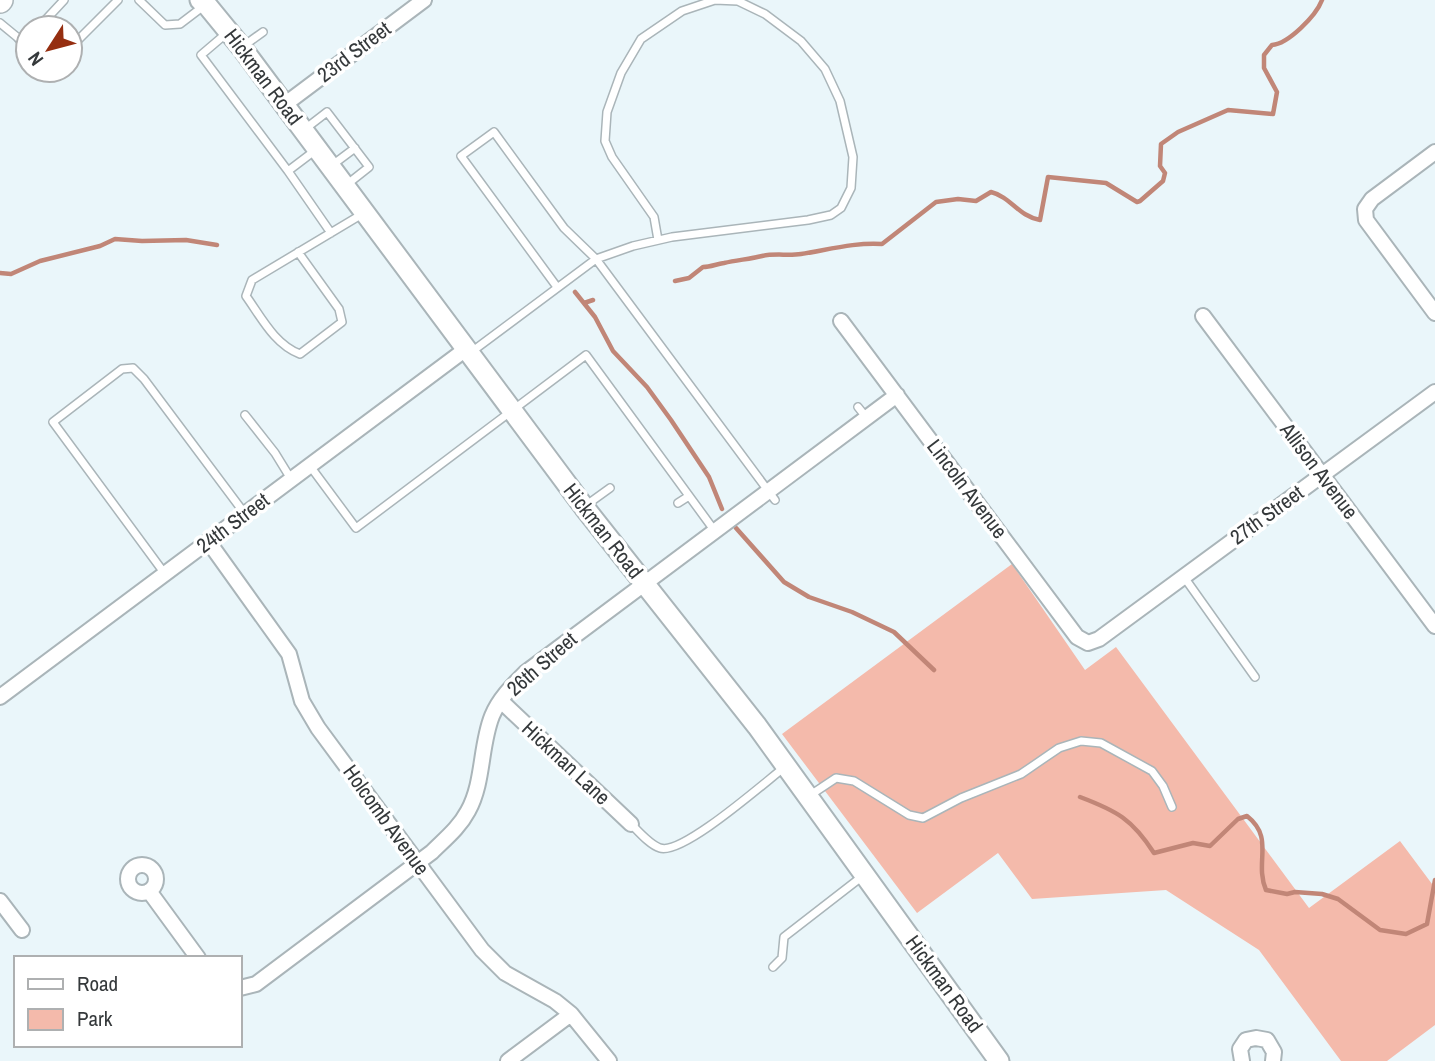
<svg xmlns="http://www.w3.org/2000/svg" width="1435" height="1061" font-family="'Archivo Narrow',sans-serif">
<rect width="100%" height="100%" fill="#eaf6fa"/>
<path fill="#f4baab" d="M 1012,564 L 1085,670 L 1116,647 L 1309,908 L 1400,841 L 1435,888 L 1435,1025 L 1387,1061 L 1341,1061 L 1259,950 L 1166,890 L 1032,899 L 998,853 L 917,913 L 782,734 Z"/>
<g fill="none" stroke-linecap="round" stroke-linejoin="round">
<path stroke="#c18677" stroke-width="4.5" d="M 0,273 L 11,274 L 40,261 L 100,246 L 115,239 L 142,241 L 186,240 L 217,245
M 675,281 L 689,278 L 703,267 C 711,267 716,264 724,263 C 737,260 750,259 762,256 C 775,253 788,256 801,254 C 827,250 856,242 882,244 L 936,202 L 958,199 L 976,201 L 991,192 C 1011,197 1018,216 1040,220 L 1048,177 L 1106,183 L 1137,202 L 1140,201 L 1163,181 L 1165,173 L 1160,166 L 1161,144 L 1178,132 L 1228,110 L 1273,114 L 1277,92 L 1264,68 L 1264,55 L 1272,45 C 1288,44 1316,16 1322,0
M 575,292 L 595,317 L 613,351 L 647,387 L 671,420 L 709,477 L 722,509
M 584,303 L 593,300
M 736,528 L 784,582 L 809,597 L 852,612 L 894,632 L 934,670
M 1080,797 C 1117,811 1132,819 1154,853 L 1193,843 L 1210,846 L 1238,819 L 1247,816 C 1275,838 1254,862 1266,890 L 1287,894 L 1295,892 L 1322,894 L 1338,899 L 1380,930 L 1406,934 L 1427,924 L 1435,880"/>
<g stroke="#aab5b9" stroke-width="10">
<path id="service" d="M 139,0 L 165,25 L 180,24 L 205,5
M 0,23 L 17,37 L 28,38
M 38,28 L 64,0
M 228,32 L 201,55 L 288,171 L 317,149
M 17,37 L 28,49
M 242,47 L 263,32
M 70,48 L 118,0
M 305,129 L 327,112 L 369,167 L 345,186
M 331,166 L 355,148
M 288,171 L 331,233
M 298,252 L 339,309 L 342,322 L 300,354 C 275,345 261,317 246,296 L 252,280 L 364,213
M 557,287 L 461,156 L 494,132 L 564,228 L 596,259 L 775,500
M 470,353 L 596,259 L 633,246 L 672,237 L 808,220 L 831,215 L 841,208 L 851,188 L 853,157 L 840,101 L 825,69 L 801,41 L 765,14 L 738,1 L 715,0 L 682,11 L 641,39 L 621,73 L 607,112 L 605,141 L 612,157 L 654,217 L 658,240
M 858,407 L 866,417
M 245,415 L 275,453 L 291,479
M 310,466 L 356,528 L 586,355 L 714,530
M 678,503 L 689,496
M 585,506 L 610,488
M 165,574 L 53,422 L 122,369 L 133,368 L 144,379 L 245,514
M 1184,577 L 1255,677
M 809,796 L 836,778 L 854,781 L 909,815 L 923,818 L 961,798 L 1021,774 L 1059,748 L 1081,741 L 1101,743 L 1152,771 L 1163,786 L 1172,807
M 631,824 C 639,832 650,845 660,848 C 682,856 765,782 786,766
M 773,967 L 782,958 L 784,937 L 864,875"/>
</g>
<g stroke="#aab5b9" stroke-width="18">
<path id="minor" d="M 284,105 L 424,0
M 1435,152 L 1372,199 L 1365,209 L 1366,220 L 1435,313
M 1203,316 L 1435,626
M 841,321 L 1077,637 L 1088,643 L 1099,639 L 1435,392
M 208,541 L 289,654 L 302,701 L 318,728 L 482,950 L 505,973 L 555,1001 L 571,1014 L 609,1061
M 0,697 L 466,349
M 501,701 L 631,824
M128 879a14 14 0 1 1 28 0a14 14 0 1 1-28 0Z
M 149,891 L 198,958
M 0,901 L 22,930
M 240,988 L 256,984 L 432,852 C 445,839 459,828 468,811 C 484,782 480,746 492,716 C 499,699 512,686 525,673 L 897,395
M 508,1061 L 571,1014
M 1242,1061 L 1240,1049 L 1246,1040 L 1256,1038 L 1267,1040 L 1274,1052 L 1273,1061"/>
</g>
<g stroke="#aab5b9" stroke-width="23">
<path id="secondary" d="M 200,0 L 206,4 L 242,48 L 584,507 L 757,726 L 999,1061"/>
</g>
<g stroke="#aab5b9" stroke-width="26">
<path id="primary" d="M 0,1 L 1,0"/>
</g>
<use href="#service" stroke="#fff" stroke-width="7"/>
<use href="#minor" stroke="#fff" stroke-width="14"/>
<use href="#secondary" stroke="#fff" stroke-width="19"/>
<use href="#primary" stroke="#fff" stroke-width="23"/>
</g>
<g text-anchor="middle" stroke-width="7" stroke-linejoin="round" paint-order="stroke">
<g font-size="21" fill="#35393b" stroke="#fff">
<text transform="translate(354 52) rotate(-37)" y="7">23rd Street</text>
<text transform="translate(263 77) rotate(53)" y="7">Hickman Road</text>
<text transform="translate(1319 471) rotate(53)" y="7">Allison Avenue</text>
<text transform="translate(967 489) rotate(53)" y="7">Lincoln Avenue</text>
<text transform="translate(1267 515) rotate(-36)" y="7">27th Street</text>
<text transform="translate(233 523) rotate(-37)" y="7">24th Street</text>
<text transform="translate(603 531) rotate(52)" y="7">Hickman Road</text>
<text transform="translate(542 664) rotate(-41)" y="7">26th Street</text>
<text transform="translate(566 763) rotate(43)" y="7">Hickman Lane</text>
<text transform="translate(386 820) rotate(54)" y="7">Holcomb Avenue</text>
<text transform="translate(944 984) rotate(54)" y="7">Hickman Road</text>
</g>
</g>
<rect x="14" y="956" width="228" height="91" fill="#ffffff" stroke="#aeb0b1" stroke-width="2"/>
<rect x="28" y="979" width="35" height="10" fill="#ffffff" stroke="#aeb0b1" stroke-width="2"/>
<text x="77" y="991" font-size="21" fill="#35393b">Road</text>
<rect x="28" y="1009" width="35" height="21" fill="#f4baab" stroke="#aeb0b1" stroke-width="2"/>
<text x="77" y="1026" font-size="21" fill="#35393b">Park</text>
<g transform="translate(49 49) rotate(234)"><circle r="33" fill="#ffffff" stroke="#aeb0b1" stroke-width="2"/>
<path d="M0-5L12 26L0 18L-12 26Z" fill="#952e10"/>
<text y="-10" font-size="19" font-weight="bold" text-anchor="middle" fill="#35393b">N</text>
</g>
</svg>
